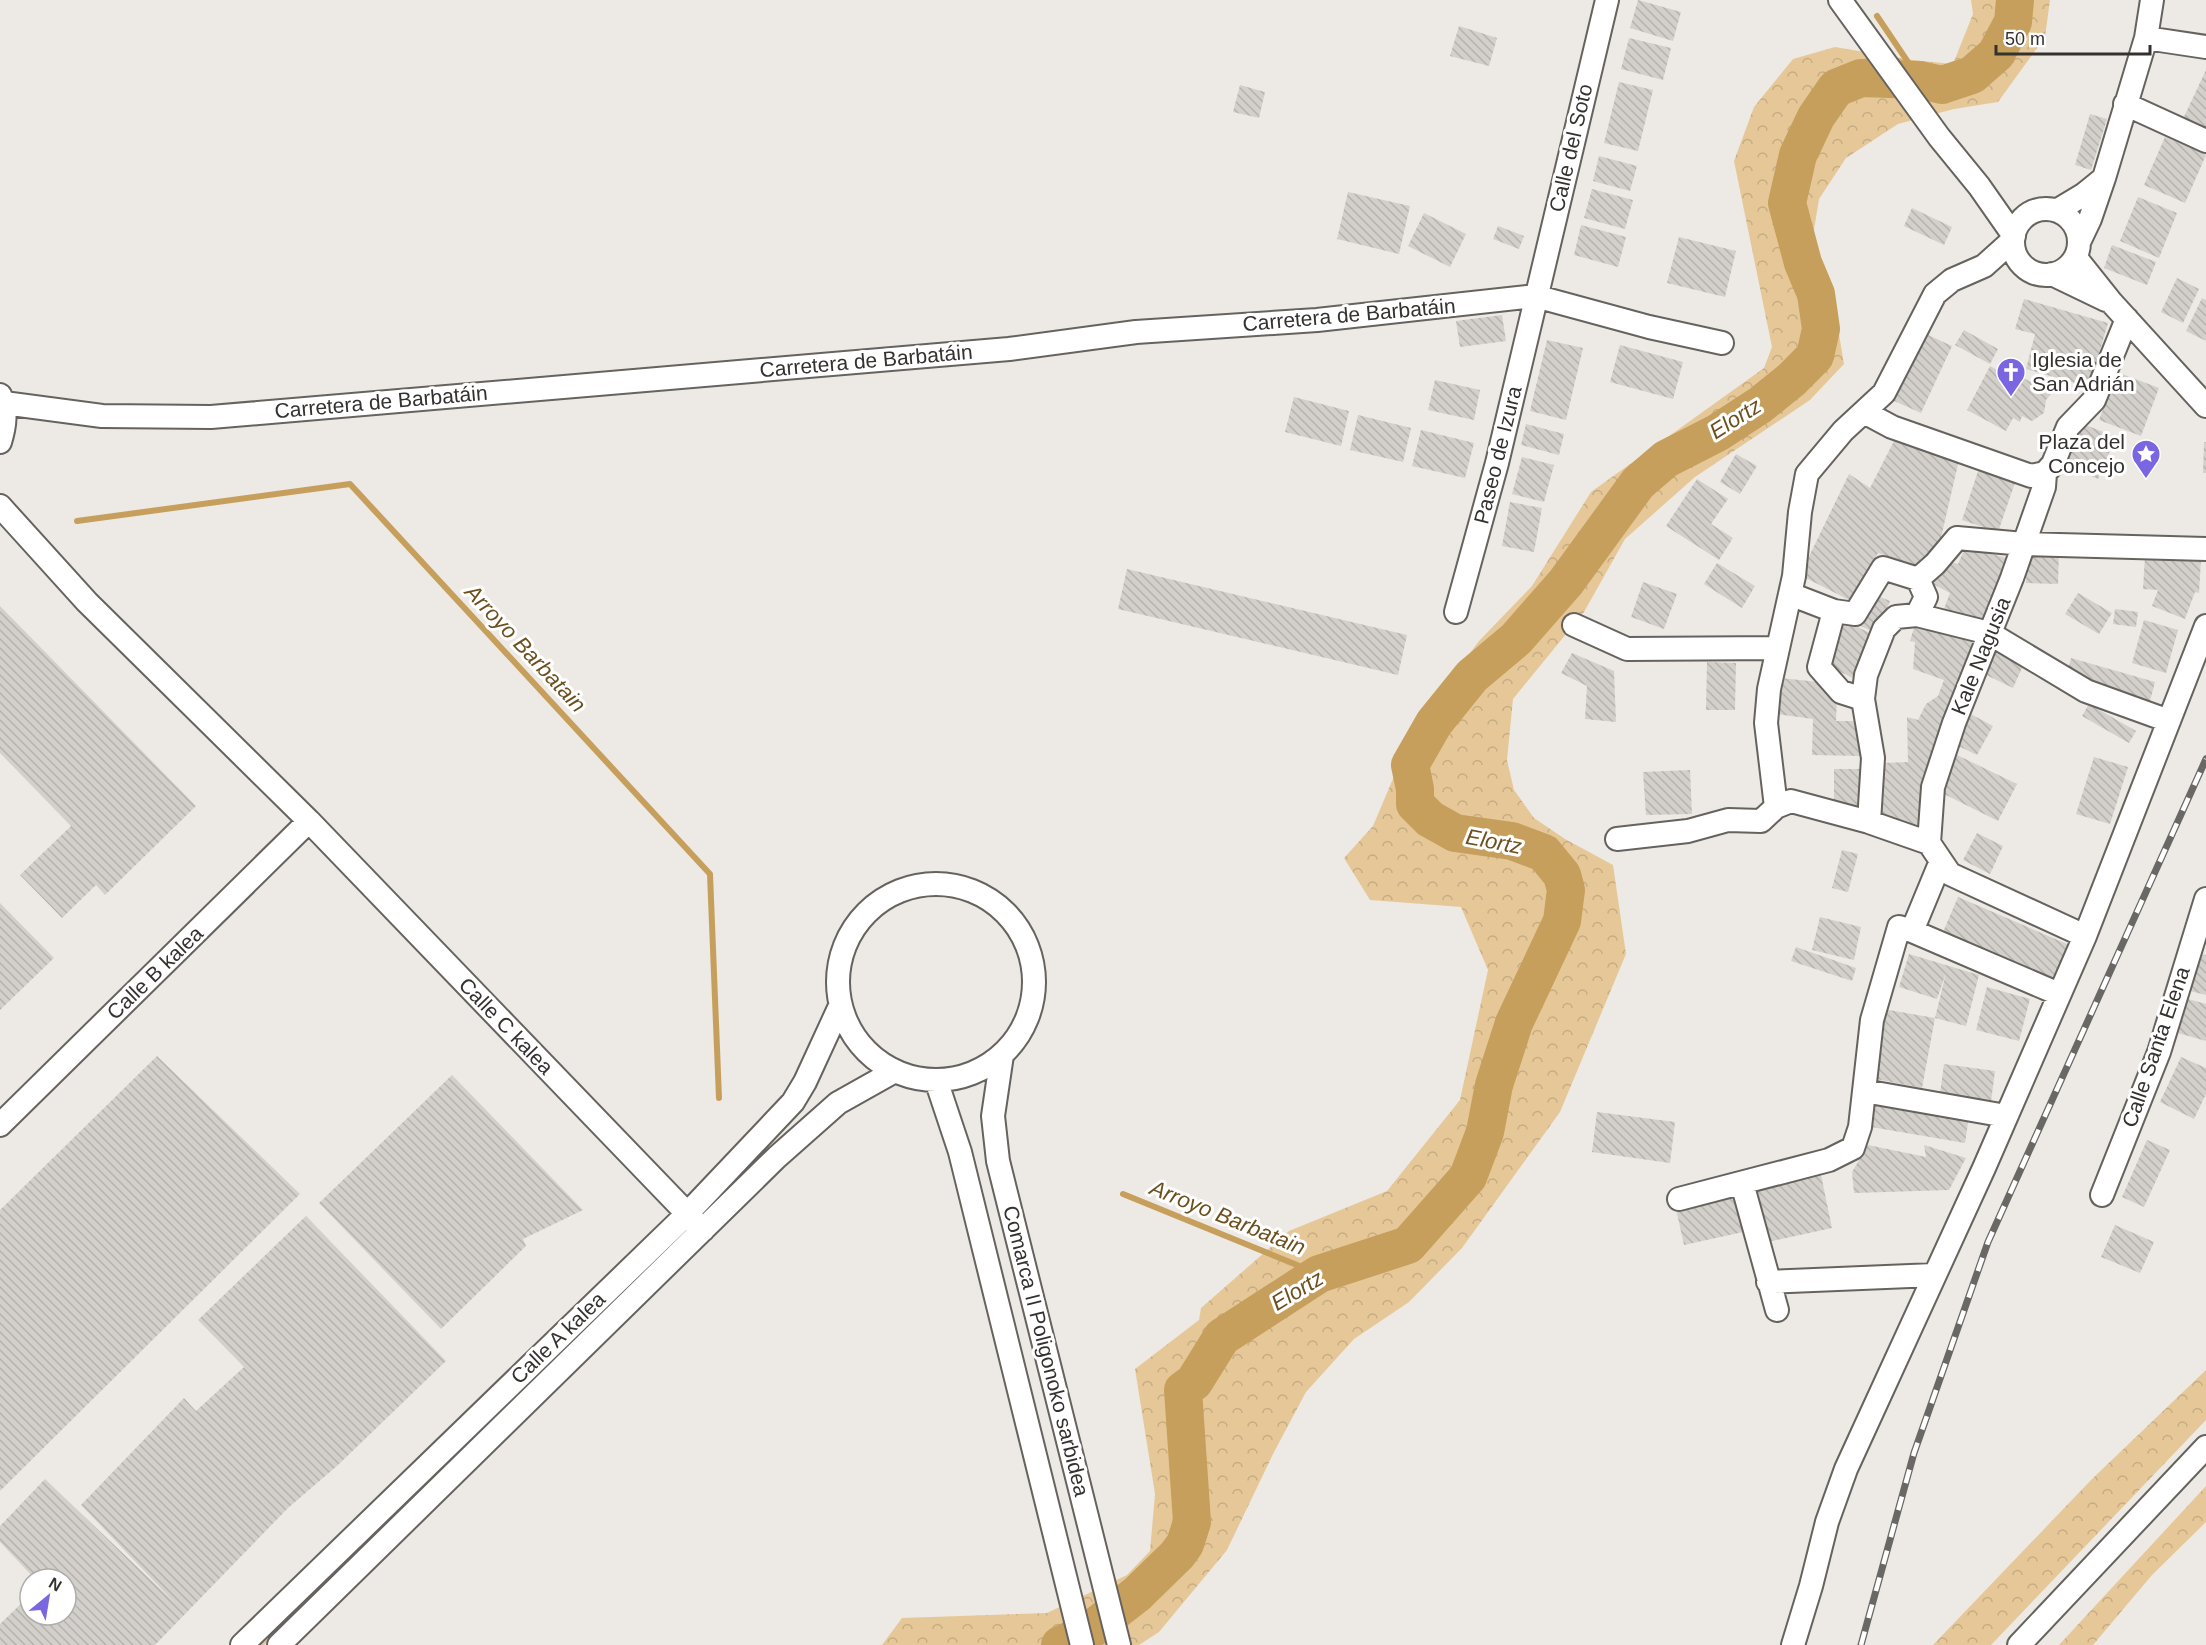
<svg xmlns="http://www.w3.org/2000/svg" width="2206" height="1645" font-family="Arial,sans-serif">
<defs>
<pattern id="forest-crowns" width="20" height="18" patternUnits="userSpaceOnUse" patternTransform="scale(1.5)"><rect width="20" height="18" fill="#e6c898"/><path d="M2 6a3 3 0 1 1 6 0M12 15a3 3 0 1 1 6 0" fill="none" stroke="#c6ac83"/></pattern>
<pattern id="building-back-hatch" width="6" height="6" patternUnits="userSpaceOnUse" patternTransform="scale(1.5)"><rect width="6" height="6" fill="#d3cfca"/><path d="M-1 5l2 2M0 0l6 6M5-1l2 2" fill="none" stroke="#b6b2ae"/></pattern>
</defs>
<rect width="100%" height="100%" fill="#ede9e4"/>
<path fill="url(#forest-crowns)" d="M 1971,0 L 2050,0 L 2045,37 L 1998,102 L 1954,109 L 1898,124 L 1846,158 L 1819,199 L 1813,236 L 1832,293 L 1844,364 L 1810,400 L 1695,477 L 1625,539 L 1584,612 L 1513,699 L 1507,760 L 1514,790 L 1534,818 L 1565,839 L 1613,865 L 1626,954 L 1560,1112 L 1462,1248 L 1409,1302 L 1354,1339 L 1306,1392 L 1274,1452 L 1227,1550 L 1159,1632 L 1139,1645 L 882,1645 L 902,1618 L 1047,1613 L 1127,1575 L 1150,1551 L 1155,1494 L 1135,1369 L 1199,1320 L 1201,1308 L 1289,1231 L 1387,1191 L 1460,1100 L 1488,970 L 1461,907 L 1370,900 L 1344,858 L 1373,826 L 1414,729 L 1479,641 L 1532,586 L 1591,492 L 1764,368 L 1772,347 L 1734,161 L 1754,107 L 1793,59 L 1835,47 L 1912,60 L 1953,64 L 1973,14 Z
M 2206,1370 L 2206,1420 L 1991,1645 L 1933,1645 L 2092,1479 Z
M 2206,1486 L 2206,1522 L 2152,1575 L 2093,1645 L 2059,1645 Z"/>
<path fill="#e6c898" d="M 640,1274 L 640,1277 L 264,1645 L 256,1645 Z"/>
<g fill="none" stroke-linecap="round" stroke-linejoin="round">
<path stroke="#c79f5c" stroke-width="6" d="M 1877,16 L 1920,80
M 77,521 L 350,484 L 710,874 L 719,1098
M 1123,1194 L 1319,1274"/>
<path stroke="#c79f5c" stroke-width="38" d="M 1060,1645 L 1088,1632 L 1137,1594 L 1177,1555 L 1185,1544 L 1192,1522 L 1183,1390 L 1194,1382 L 1222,1337 L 1319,1274 L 1408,1245 L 1468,1177 L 1485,1132 L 1494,1085 L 1514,1023 L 1562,921 L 1566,890 L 1562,875 L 1544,853 L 1512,841 L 1455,833 L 1430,819 L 1415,804 L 1415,789 L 1410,765 L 1434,723 L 1472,676 L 1516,639 L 1566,582 L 1638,483 L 1666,459 L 1717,433 L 1760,405 L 1791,380 L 1815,356 L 1821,329 L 1816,294 L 1803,263 L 1787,203 L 1798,155 L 1816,117 L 1836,88 L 1861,78 L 1920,80 L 1942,85 L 1972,75 L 1996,54 L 2013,22 L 2015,0"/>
</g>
<path fill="url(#building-back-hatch)" d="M 1638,0 L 1681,12 L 1673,41 L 1630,28 Z
M 1459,26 L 1497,38 L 1489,66 L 1450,56 Z
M 1629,38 L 1671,48 L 1663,80 L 1621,69 Z
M 2206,70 L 2206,132 L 2182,121 Z
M 1619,82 L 1653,90 L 1638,151 L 1604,143 Z
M 1240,85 L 1265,92 L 1259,118 L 1233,112 Z
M 2090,114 L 2107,119 L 2091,170 L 2075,165 Z
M 2165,137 L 2206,155 L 2185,203 L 2144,185 Z
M 1599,156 L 1637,166 L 1630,191 L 1593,181 Z
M 1592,189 L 1633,200 L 1625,229 L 1584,218 Z
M 1348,192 L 1410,206 L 1399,254 L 1337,239 Z
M 2138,197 L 2177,213 L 2159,258 L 2120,241 Z
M 1912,208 L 1952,227 L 1944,245 L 1904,226 Z
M 1424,213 L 1466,234 L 1450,267 L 1408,246 Z
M 1581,225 L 1626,237 L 1618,267 L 1574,255 Z
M 1498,226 L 1524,236 L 1519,249 L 1493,239 Z
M 1679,237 L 1736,251 L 1725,297 L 1667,283 Z
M 2112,245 L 2156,262 L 2147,285 L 2104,268 Z
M 2177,278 L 2199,289 L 2183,323 L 2161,312 Z
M 2202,298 L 2206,300 L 2206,341 L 2186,331 Z
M 2024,299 L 2108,323 L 2089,387 L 2026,369 L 2035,334 L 2015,329 Z
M 1502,315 L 1506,341 L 1460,347 L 1456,321 Z
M 1964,330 L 1998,349 L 1990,364 L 1955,345 Z
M 1924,333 L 1952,346 L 1921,413 L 1892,400 Z
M 1547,340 L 1583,348 L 1566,420 L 1530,411 Z
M 1620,345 L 1683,362 L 1673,399 L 1610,382 Z
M 1990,366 L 2013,379 L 2016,374 L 2038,386 L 2045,380 L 2051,384 L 2054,390 L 2046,400 L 2044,413 L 2032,421 L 2022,416 L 2020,422 L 2013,418 L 2006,431 L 1967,410 Z
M 2117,372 L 2159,388 L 2141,436 L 2099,420 Z
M 1435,380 L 1480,390 L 1474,420 L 1428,410 Z
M 1294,397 L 1349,411 L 1341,446 L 1285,432 Z
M 1358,415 L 1411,428 L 1403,462 L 1350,450 Z
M 2078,422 L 2116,437 L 2098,479 L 2060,463 Z
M 1526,424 L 1564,434 L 1559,455 L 1521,445 Z
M 1421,430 L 1474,443 L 1465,478 L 1412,466 Z
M 1895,439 L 1959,460 L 1940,542 L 1932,558 L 1916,565 L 1878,553 L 1853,602 L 1800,575 L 1849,474 L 1870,488 Z
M 2204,442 L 2206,442 L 2206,473 L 2203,473 Z
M 1736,454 L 1757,466 L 1740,494 L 1720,482 Z
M 1522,457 L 1554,465 L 1544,502 L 1512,494 Z
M 1980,465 L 2017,477 L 1998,532 L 1962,520 Z
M 1697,479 L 1728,499 L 1711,524 L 1733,538 L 1719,560 L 1666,526 Z
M 1510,502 L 1542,508 L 1534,552 L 1502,546 Z
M 1966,546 L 2009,559 L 1981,626 L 1941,617 L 1950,593 L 1933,584 L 1945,560 L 1958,564 Z
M 2027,551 L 2059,552 L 2058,584 L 2026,583 Z
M 2145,556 L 2201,560 L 2199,593 L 2195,592 L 2185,619 L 2152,606 L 2158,590 L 2143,589 Z
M 1717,563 L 1755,586 L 1742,608 L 1704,584 Z
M 1127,569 L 1407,635 L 1398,675 L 1118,609 Z
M 1643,582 L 1677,594 L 1664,629 L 1631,617 Z
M 2078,593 L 2112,613 L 2099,634 L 2065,614 Z
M 1873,594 L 1890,601 L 1877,633 L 1860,626 Z
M 0,606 L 196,806 L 105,895 L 96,885 L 62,918 L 20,875 L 71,826 L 0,753 Z
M 2115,609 L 2138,612 L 2136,627 L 2113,624 Z
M 2144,620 L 2178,630 L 2166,673 L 2132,663 Z
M 1845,621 L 1876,636 L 1855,679 L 1824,664 Z
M 1916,621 L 1976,633 L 1952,703 L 1921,833 L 1879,821 L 1884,763 L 1908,762 L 1907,717 L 1918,720 L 1926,704 L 1938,696 L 1944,680 L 1913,669 L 1915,642 L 1910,641 Z
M 1993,644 L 2026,659 L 2013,688 L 1980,672 Z
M 1572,653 L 1614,671 L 1616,722 L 1585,719 L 1587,686 L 1561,673 Z
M 2071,658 L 2155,682 L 2150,701 L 2066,677 Z
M 1707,662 L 1736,663 L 1735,710 L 1706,710 Z
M 1780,678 L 1819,682 L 1837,696 L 1836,721 L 1862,721 L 1861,756 L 1812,755 L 1813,719 L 1776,714 Z
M 2089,704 L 2136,731 L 2129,743 L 2082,716 Z
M 1965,711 L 1993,726 L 1977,755 L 1952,743 Z
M 1957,755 L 2017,784 L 1998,821 L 1938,791 Z
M 2094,757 L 2128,767 L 2110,824 L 2076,814 Z
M 1834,769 L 1867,769 L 1866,809 L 1834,808 Z
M 1690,770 L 1692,814 L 1646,815 L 1643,772 Z
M 1977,833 L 2003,846 L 1990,874 L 1963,860 Z
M 1842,850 L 1858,854 L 1848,892 L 1832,888 Z
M 1958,897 L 2069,945 L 2053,981 L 1943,932 Z
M 0,903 L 54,958 L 0,1010 Z
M 1820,917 L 1861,927 L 1854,960 L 1812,950 Z
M 1796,947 L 1856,968 L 1852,981 L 1791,961 Z
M 1909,954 L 1979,975 L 1966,1026 L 1935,1018 L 1946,973 L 1937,999 L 1899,987 Z
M 2201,954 L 2206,955 L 2206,995 L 2190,991 Z
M 1987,987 L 2030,999 L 2019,1041 L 1976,1030 Z
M 2188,999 L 2206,1004 L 2206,1041 L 2178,1033 Z
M 1883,1009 L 1935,1018 L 1922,1088 L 1871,1078 Z
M 157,1056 L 300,1194 L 0,1491 L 0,1210 Z
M 2181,1057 L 2206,1068 L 2206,1094 L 2194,1119 L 2160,1102 Z
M 1944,1064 L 1995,1071 L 1991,1102 L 1940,1094 Z
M 452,1075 L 583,1210 L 523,1239 L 526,1246 L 441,1329 L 319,1203 Z
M 1875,1100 L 1969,1116 L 1965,1143 L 1871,1127 Z
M 1597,1112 L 1675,1122 L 1670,1163 L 1592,1152 Z
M 2147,1140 L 2170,1150 L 2144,1207 L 2122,1197 Z
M 1868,1145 L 1926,1157 L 1924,1145 L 1966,1158 L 1949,1190 L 1854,1193 L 1852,1172 Z
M 1821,1175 L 1832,1228 L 1763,1243 L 1751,1190 Z
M 1735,1196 L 1743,1232 L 1684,1245 L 1676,1209 Z
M 306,1216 L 446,1361 L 338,1465 L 288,1508 L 155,1645 L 0,1645 L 0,1624 L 30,1595 L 30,1615 L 66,1615 L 66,1579 L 35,1579 L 0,1542 L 0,1526 L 45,1479 L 175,1603 L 81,1505 L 184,1398 L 196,1411 L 244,1367 L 198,1320 Z
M 2115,1225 L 2154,1242 L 2140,1273 L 2101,1257 Z"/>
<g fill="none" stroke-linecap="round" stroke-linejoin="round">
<g stroke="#66635e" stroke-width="26">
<path id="minor" d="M 1840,0 L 1939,137 L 1979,186 L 2014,236
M 2146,38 L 2206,47
M 2125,104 L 2206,141
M2013 242a33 33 0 1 1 66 0a33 33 0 1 1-66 0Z
M 2058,210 L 2083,195 L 2104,178
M 2080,240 L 2090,219 L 2104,178 L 2146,38 L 2152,0
M 2076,258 L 2112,303 L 2206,406
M 2052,274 L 2106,300
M 0,395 C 7,411 5,426 0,442
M 4,403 L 102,416 L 211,417 L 1009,349 L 1136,332 L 1317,320 L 1535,296 L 1649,327 L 1722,343
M 1864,412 L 1892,427 L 2031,476 L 2045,473 L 2053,464 L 2068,427 L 2094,400 L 2127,319
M 0,506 L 87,602 L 309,821 L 703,1230
M 1918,579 L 1935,564 L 1957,538 L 2024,544 L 2206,549
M 1790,594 L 1834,611 L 1855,614 L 1883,568 L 1918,579 L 1926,597 L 1917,615
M 1834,611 L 1819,667 L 1841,692 L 1863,699
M 1456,612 L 1497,463 L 1607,0
M 1574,625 L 1627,649 L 1778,648
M 1776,807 L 1766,723 L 1769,689 L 1794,576 L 1800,512 L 1807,474 L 1843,431 L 1884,393 L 1935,294 L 1952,280 L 1984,266 L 2013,240
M 1869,822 L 1873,758 L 1863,699 L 1866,675 L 1884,629 L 1896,617 L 1917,615 L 1989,633 L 2086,691 L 2169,721
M 1617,839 L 1688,831 L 1728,820 L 1761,821 L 1776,807 L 1791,801 L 1869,822 L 1929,843 L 1950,874 L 2085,936
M 1929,843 L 1933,787 L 1954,723 L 2012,578 L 2044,487 L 2045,473
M838 982a98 98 0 1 1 196 0a98 98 0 1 1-196 0Z
M 1912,931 L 2059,994
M 1002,1055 L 993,1116 L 998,1161 L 1119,1645
M 936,1080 L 960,1152 L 1082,1645
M 1864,1091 L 2006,1116
M 0,1125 L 309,821
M 1742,1183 L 1777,1310
M 2102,1195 L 2159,1052 L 2206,899
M 1679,1199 L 1829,1160 L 1853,1148 L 1860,1127 L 1872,1020 L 1899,927 L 1912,931 L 1941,861
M 1768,1282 L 1934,1275
M 242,1645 L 686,1215 L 793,1102 L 805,1082 L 840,1006
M 279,1645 L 777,1157 L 838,1103 L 895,1071
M 1793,1645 L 1811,1586 L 1827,1522 L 1846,1469 L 1984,1168 L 2085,936 L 2206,626
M 2019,1645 L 2206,1447"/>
</g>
<use href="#minor" stroke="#fff" stroke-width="22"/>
<g stroke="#6a6865" stroke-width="7">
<path id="rail" d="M 1861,1645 L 1914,1453 L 1988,1242 L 2206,759"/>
</g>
<use href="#rail" stroke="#fff" stroke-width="4.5" stroke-dasharray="14" stroke-linecap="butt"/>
</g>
<defs>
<g id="church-pin" transform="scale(1.5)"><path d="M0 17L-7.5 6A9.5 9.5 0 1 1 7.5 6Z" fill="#7b66e1" stroke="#fff"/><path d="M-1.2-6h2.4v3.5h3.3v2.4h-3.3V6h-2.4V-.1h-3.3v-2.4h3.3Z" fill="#fff"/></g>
<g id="sight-pin" transform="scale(1.5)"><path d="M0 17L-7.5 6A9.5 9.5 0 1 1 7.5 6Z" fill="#7b66e1" stroke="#fff"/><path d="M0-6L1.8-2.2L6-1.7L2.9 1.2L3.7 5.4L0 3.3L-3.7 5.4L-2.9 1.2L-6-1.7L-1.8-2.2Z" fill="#fff"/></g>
</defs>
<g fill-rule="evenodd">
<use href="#church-pin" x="2011" y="372"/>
<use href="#sight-pin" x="2146" y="454"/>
</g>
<g text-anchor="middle" stroke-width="6" stroke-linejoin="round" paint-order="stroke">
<g font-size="21" fill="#343230" stroke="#fff">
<text transform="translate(1571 148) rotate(-77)" y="7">Calle del Soto</text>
<text transform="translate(1349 315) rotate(-5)" y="7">Carretera de Barbatáin</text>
<text transform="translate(866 361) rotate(-5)" y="7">Carretera de Barbatáin</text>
<text transform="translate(381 402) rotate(-5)" y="7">Carretera de Barbatáin</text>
<text transform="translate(1498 455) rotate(-76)" y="7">Paseo de Izura</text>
<text transform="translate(1981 656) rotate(-68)" y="7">Kale Nagusia</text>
<text transform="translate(155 973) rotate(-44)" y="7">Calle B kalea</text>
<text transform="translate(506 1026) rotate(46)" y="7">Calle C kalea</text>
<text transform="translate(2156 1047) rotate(-71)" y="7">Calle Santa Elena</text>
<text transform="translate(558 1338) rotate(-44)" y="7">Calle A kalea</text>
<text transform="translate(1046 1351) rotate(76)" y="7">Comarca II Poligonoko sarbidea</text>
</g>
<g font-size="21" fill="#343230" stroke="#fff" text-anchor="start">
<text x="2032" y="367">Iglesia de<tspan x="2032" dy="24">San Adrián</tspan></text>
<text x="2125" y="449" text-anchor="end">Plaza del<tspan x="2125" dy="24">Concejo</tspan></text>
</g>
<g font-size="22" font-style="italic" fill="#6c4f1d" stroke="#fff">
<text transform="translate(1735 418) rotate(-32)" y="8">Elortz</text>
<text transform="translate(526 648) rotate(47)" y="8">Arroyo Barbatain</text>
<text transform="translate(1494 841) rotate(11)" y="8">Elortz</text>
<text transform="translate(1228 1217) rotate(22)" y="8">Arroyo Barbatain</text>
<text transform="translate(1297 1290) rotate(-31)" y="8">Elortz</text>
</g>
</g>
<g transform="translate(48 1597) rotate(30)"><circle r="28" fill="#ffffff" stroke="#aeadac" stroke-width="1.5"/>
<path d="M0-4.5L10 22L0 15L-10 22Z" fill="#7b66e1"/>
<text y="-9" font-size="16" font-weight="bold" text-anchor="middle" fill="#343230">N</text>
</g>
<path d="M1996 45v9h154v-9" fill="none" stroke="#343230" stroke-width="3"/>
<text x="2005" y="45" font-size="18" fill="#343230" stroke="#ffffff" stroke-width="4.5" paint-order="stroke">50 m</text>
</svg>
